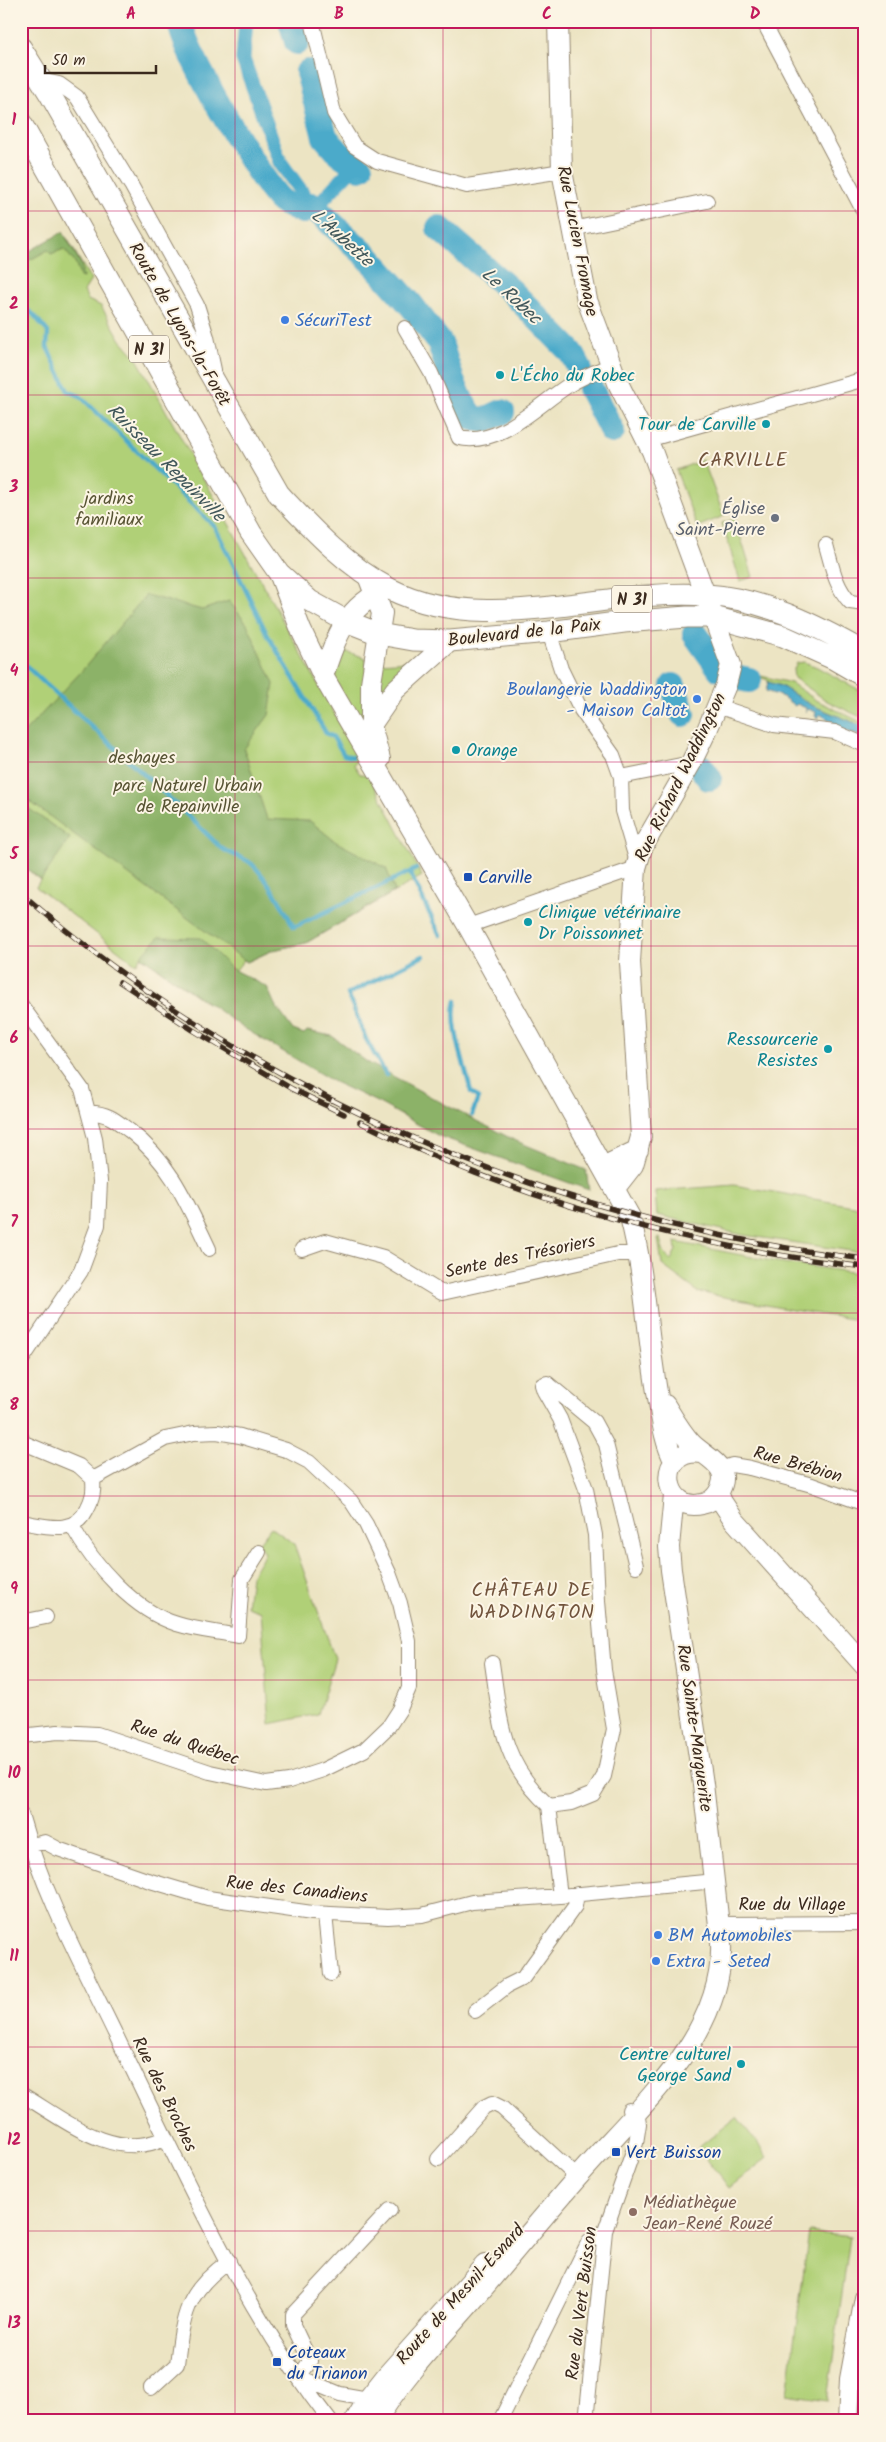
<svg xmlns="http://www.w3.org/2000/svg" width="886" height="2442" font-family="Kalam,sans-serif">
<rect width="100%" height="100%" fill="#fcf5e5"/>
<filter id="ink" filterUnits="userSpaceOnUse"><feTurbulence type="fractalNoise" baseFrequency=".02" numOctaves="2"/><feDisplacementMap in="SourceGraphic" scale="10" xChannelSelector="R" yChannelSelector="G"/><feConvolveMatrix kernelMatrix="1 2 1 2 8 2 1 2 1" color-interpolation-filters="sRGB"/></filter>
<filter id="wash" filterUnits="userSpaceOnUse"><feTurbulence type="fractalNoise" baseFrequency=".0096" numOctaves="4" result="noise"/><feDisplacementMap in="SourceGraphic" scale="20" xChannelSelector="R" yChannelSelector="G"/><feGaussianBlur stdDeviation="1.12" result="paint"/><feColorMatrix in="noise" values="0 0 0 0 0 0 0 0 0 0 0 0 0 0 0 0 0 1.4 0 .05"/><feComposite in="paint" operator="in"/></filter>
<g filter="url(#wash)">
<rect width="100%" height="100%" fill="#ece4c3"/>
<path fill="#b0d077" stroke="#767d4a" d="M 67,238 L 91,280 L 84,291 L 88,300 L 101,306 L 121,340 L 136,357 L 358,756 L 354,765 L 360,774 L 369,775 L 422,876 L 306,943 L 273,950 L 247,962 L 244,960 L 208,1004 L 141,956 L 136,964 L 36,887 L 40,880 L 21,864 L 21,245 L 30,259 Z
M 703,460 L 724,516 L 697,527 L 676,470 Z
M 735,519 L 753,577 L 740,581 L 722,523 Z
M 338,649 L 366,658 L 371,749 L 333,676 Z
M 409,661 L 415,664 L 379,700 L 381,663 Z
M 804,662 L 817,667 L 865,693 L 865,719 L 827,701 L 794,678 L 793,670 L 797,663 Z
M 740,671 L 791,683 L 816,700 L 865,724 L 865,727 L 811,705 L 781,686 L 768,682 L 768,680 Z
M 734,1185 L 865,1208 L 865,1253 L 743,1235 L 657,1215 L 655,1191 Z
M 658,1238 L 660,1238 C 662,1247 663,1255 671,1260 L 676,1250 L 675,1242 L 777,1262 L 865,1274 L 865,1321 L 792,1310 L 698,1292 L 662,1265 Z
M 271,1527 L 294,1544 L 335,1659 L 318,1714 L 270,1724 L 261,1612 L 247,1607 L 251,1576 L 265,1553 L 258,1544 Z
M 737,2117 L 768,2157 L 729,2188 L 698,2148 Z
M 809,2232 L 850,2237 L 827,2400 L 787,2394 Z"/>
<path fill="#8cb268" stroke="#646e43" d="M 63,232 L 81,264 L 83,278 L 80,277 L 76,264 L 64,249 L 51,254 L 48,250 L 30,260 L 26,253 Z
M 146,595 L 202,610 L 229,601 L 247,624 L 274,684 L 269,715 L 244,749 L 267,819 L 310,821 L 336,842 L 386,868 L 395,891 L 306,943 L 273,950 L 247,962 L 21,795 L 21,736 L 80,673 Z
M 21,803 L 70,838 L 41,880 L 21,864 Z
M 159,937 L 201,938 L 232,969 L 267,987 L 275,1005 L 293,1030 L 304,1034 L 307,1031 L 332,1036 L 367,1062 L 457,1111 L 514,1140 L 586,1170 L 589,1190 L 439,1136 L 379,1103 L 334,1082 L 242,1027 L 141,956 Z"/>
<path fill="#4caaca" stroke="#446a74" d="M 768,682 L 781,686 L 811,705 L 865,727 L 865,738 L 832,726 L 834,723 L 820,714 L 818,718 L 815,716 L 816,712 L 808,709 L 806,712 L 806,708 L 797,704 L 795,706 L 783,697 L 766,691 Z"/>
<g fill="none" stroke-linecap="round" stroke-linejoin="round">
<path stroke="#4caaca" stroke-width="4.5" d="M 21,312 L 27,310 L 33,314 L 48,332 L 47,347 L 68,391 L 80,396 L 215,527 L 267,634 L 326,733 L 333,737 L 344,755 L 353,757
M 21,661 C 86,723 155,782 219,846 C 228,855 243,856 252,864 C 270,882 282,905 294,927 L 416,869
M 410,873 L 440,935
M 456,1001 C 449,1024 466,1068 471,1092 L 478,1098 L 472,1115
M 386,1075 L 366,1039 L 348,994 L 423,956"/>
<path stroke="#4caaca" stroke-width="15" d="M 246,21 L 243,59 L 280,162 L 311,205
M 314,209 L 355,165"/>
<path stroke="#4caaca" stroke-width="26" d="M 180,21 C 182,49 258,177 279,199 C 285,205 296,208 303,211 L 311,205 L 367,256 L 412,306 L 440,343 L 452,381 L 462,402 L 473,418 L 485,420 L 502,412
M 291,21 L 297,42
M 308,72 L 325,137 L 339,153 L 360,168
M 439,228 L 511,291 L 571,352 L 579,367
M 590,388 L 612,431
M 695,634 L 720,669
M 739,678 L 749,680
M 673,686 L 683,714
M 701,767 L 709,778"/>
</g>
</g>
<g filter="url(#ink)">
<g fill="none" stroke-linecap="round" stroke-linejoin="round">
<g stroke="#948770" stroke-width="16">
<path id="street" d="M 312,21 L 334,113 L 354,146 L 377,161 L 467,186 L 562,171
M 763,21 L 865,214
M 41,80 L 59,84 L 77,97 L 131,185 L 197,305 L 207,337 L 214,370
M 572,229 L 707,201
M 405,328 L 431,373 L 459,438 C 500,447 537,405 569,385 C 582,377 597,371 611,365
M 647,440 L 865,379
M 826,545 C 832,566 835,586 850,602 L 865,604
M 549,632 L 561,669 L 581,710 L 613,755 L 621,777 L 622,811 L 637,862
M 717,706 L 774,725 L 835,732 L 865,745
M 621,777 L 691,763
M 468,926 L 636,868
M 21,1005 L 82,1089 L 95,1138 L 100,1181 L 98,1225 L 81,1271 L 21,1361
M 89,1112 C 109,1114 114,1119 130,1131 C 171,1163 187,1203 209,1249
M 302,1249 L 325,1241 L 383,1257 L 442,1293 L 618,1254 L 638,1254
M 21,1437 L 24,1443 L 79,1466 L 93,1479
M 721,1469 L 732,1465 L 750,1468 L 812,1485 L 865,1504
M 21,1522 C 46,1526 74,1536 87,1509 C 93,1498 94,1491 93,1479
M 72,1526 C 93,1564 134,1611 177,1624 C 196,1630 218,1632 238,1636 L 242,1579 L 259,1552
M 21,1622 L 46,1617
M 492,1663 C 501,1723 501,1762 549,1806
M 21,1736 L 58,1732 L 97,1734 L 210,1772 L 266,1784 L 289,1781 L 323,1770 L 364,1750 L 389,1726 L 400,1709 L 409,1688 L 409,1641 L 400,1603 L 389,1573 L 366,1524 L 351,1501 L 309,1462 L 286,1450 L 240,1436 L 217,1432 L 194,1433 L 165,1439 L 93,1479
M 21,1814 C 44,1898 88,1976 125,2054 C 186,2179 244,2310 330,2421
M 21,1847 L 45,1842 L 58,1849 L 147,1880 L 208,1898 L 312,1913 L 388,1917 L 422,1915 L 472,1902 L 560,1896 L 715,1881
M 560,1896 L 549,1806 L 571,1803 L 593,1794 L 604,1776 L 614,1729 L 604,1670 L 598,1601 L 595,1535 L 586,1489 L 560,1419 L 544,1391 L 542,1385 L 547,1383 L 594,1422 L 606,1444 L 636,1566
M 325,1914 L 331,1974
M 719,1924 L 865,1923
M 475,2011 L 507,1986 L 523,1978 L 575,1906 L 577,1894
M 21,2094 C 62,2118 115,2163 164,2138
M 438,2159 L 484,2107 L 492,2103 L 502,2108 L 577,2177
M 299,2377 L 310,2361 L 293,2325 L 293,2314 L 390,2210
M 299,2377 L 340,2394 L 368,2399 L 371,2405
M 151,2388 L 177,2364 C 183,2315 186,2291 229,2261
M 500,2421 L 589,2241 L 605,2231
M 586,2421 L 605,2231 L 636,2143 L 639,2124 L 638,2118 L 629,2110"/>
</g>
<g stroke="#948770" stroke-width="22">
<path id="secondary" d="M 558,21 L 562,171 L 587,300 L 618,383 L 652,451 L 731,665 L 726,685 L 707,730 L 691,763 L 642,848 L 636,868 L 630,962 L 641,1137 L 633,1165 L 615,1188
M 279,573 L 301,630 L 323,676 L 468,926 L 630,1217 C 646,1277 647,1341 659,1403 C 662,1422 665,1444 675,1462
M 368,576 L 382,613 L 371,683 L 371,725 L 380,759
M 323,676 C 336,637 346,606 387,589
M 371,725 L 395,690 L 450,641
M 603,1167 L 638,1150
M 665,1405 C 673,1418 680,1431 691,1443 C 705,1458 735,1466 718,1493 C 714,1499 708,1503 702,1504 C 663,1514 654,1447 702,1453
M 718,1493 L 722,1502 L 734,1520 L 865,1666
M 355,2421 L 368,2399 L 387,2375 L 485,2265
M 376,2421 C 403,2376 439,2339 473,2300 C 507,2260 541,2219 576,2179 C 632,2113 725,2038 721,1943 L 703,1784 L 671,1570 L 669,1547 L 674,1495
M 848,2421 L 850,2379 L 865,2298"/>
</g>
<g stroke="#948770" stroke-width="23">
<path id="primary" d="M 21,48 L 51,96 L 279,494 C 312,529 346,566 390,589 C 487,638 604,587 707,595 C 764,599 816,625 865,653
M 21,123 L 251,533 L 279,573 L 310,601 L 346,621 L 379,634 L 413,640 L 450,641 L 549,632 L 624,622 L 687,617 L 713,617 L 783,636 L 834,659 L 865,677"/>
</g>
<use href="#street" stroke="#fff" stroke-width="14"/>
<use href="#secondary" stroke="#fff" stroke-width="20"/>
<use href="#primary" stroke="#fff" stroke-width="21"/>
<g stroke="#3b2a1e" stroke-width="5.5">
<path id="rail" d="M 21,893 C 257,1097 556,1223 865,1259
M 120,982 L 193,1030 L 292,1089 L 344,1114
M 360,1122 C 518,1201 690,1247 865,1267"/>
</g>
<use href="#rail" stroke="#fcf5e5" stroke-width="4" stroke-dasharray="11" stroke-linecap="butt"/>
</g>
</g>
<path fill="none" stroke="#c2185b" stroke-width="1" stroke-opacity="0.55" d="M 235,21 L 235,2421M 443,21 L 443,2421M 651,21 L 651,2421M 21,211 L 865,211M 21,395 L 865,395M 21,578 L 865,578M 21,762 L 865,762M 21,946 L 865,946M 21,1129 L 865,1129M 21,1313 L 865,1313M 21,1496 L 865,1496M 21,1680 L 865,1680M 21,1864 L 865,1864M 21,2047 L 865,2047M 21,2231 L 865,2231"/>
<g fill="#3f7fe0" stroke="#fcf5e5" stroke-width="2">
<circle cx="285" cy="320" r="5"/>
<circle cx="697" cy="699" r="5"/>
<circle cx="658" cy="1935" r="5"/>
<circle cx="656" cy="1961" r="5"/>
</g>
<g fill="#0f9aa8" stroke="#fcf5e5" stroke-width="2">
<circle cx="500" cy="375" r="5"/>
<circle cx="766" cy="424" r="5"/>
<circle cx="456" cy="750" r="5"/>
<circle cx="528" cy="922" r="5"/>
<circle cx="828" cy="1049" r="5"/>
<circle cx="741" cy="2064" r="5"/>
</g>
<circle fill="#6b7280" stroke="#fcf5e5" stroke-width="2" cx="775" cy="518" r="5"/>
<g fill="#1a4fb4" stroke="#fcf5e5" stroke-width="2">
<rect x="463" y="872" width="10" height="10" rx="2.5"/>
<rect x="611" y="2147" width="10" height="10" rx="2.5"/>
<rect x="272" y="2357" width="10" height="10" rx="2.5"/>
</g>
<circle fill="#8d6e63" stroke="#fcf5e5" stroke-width="2" cx="633" cy="2212" r="5"/>
<g text-anchor="middle" stroke-width="4" stroke-linejoin="round" paint-order="stroke">
<g fill="#fcf5e5" stroke="#75675a" stroke-width="1">
<rect x="129" y="335.5" width="40" height="27" rx="4"/>
<rect x="612" y="585.5" width="40" height="27" rx="4"/>
</g>
<g font-size="16" font-weight="bold" fill="#3b2a1e">
<text x="149" y="355">N 31</text>
<text x="632" y="605">N 31</text>
</g>
<g font-size="18" fill="#3b2a1e" stroke="#fcf5e5">
<text transform="translate(578 241) rotate(79)" y="6">Rue Lucien Fromage</text>
<text transform="translate(180 324) rotate(60)" y="6">Route de Lyons-la-Forêt</text>
<text transform="translate(524 632) rotate(-6)" y="6">Boulevard de la Paix</text>
<text transform="translate(680 777) rotate(-64)" y="6">Rue Richard Waddington</text>
<text transform="translate(520 1256) rotate(-12)" y="6">Sente des Trésoriers</text>
<text transform="translate(798 1464) rotate(16)" y="6">Rue Brébion</text>
<text transform="translate(695 1728) rotate(82)" y="6">Rue Sainte-Marguerite</text>
<text transform="translate(185 1742) rotate(18)" y="6">Rue du Québec</text>
<text transform="translate(297 1889) rotate(6)" y="6">Rue des Canadiens</text>
<text x="792" y="1910">Rue du Village</text>
<text transform="translate(165 2094) rotate(64)" y="6">Rue des Broches</text>
<text transform="translate(460 2294) rotate(-48)" y="6">Route de Mesnil-Esnard</text>
<text transform="translate(581 2303) rotate(-83)" y="6">Rue du Vert Buisson</text>
</g>
<g font-size="18" fill="#366cbe" stroke="#fcf5e5" text-anchor="start">
<text x="295" y="326">SécuriTest</text>
<text x="687" y="695" text-anchor="end">Boulangerie Waddington<tspan x="687" dy="21">- Maison Caltot</tspan></text>
<text x="668" y="1941">BM Automobiles</text>
<text x="666" y="1967">Extra - Seted</text>
</g>
<g font-size="18" fill="#0d838f" stroke="#fcf5e5" text-anchor="start">
<text x="510" y="381">L'Écho du Robec</text>
<text x="756" y="430" text-anchor="end">Tour de Carville</text>
<text x="466" y="756">Orange</text>
<text x="538" y="918">Clinique vétérinaire<tspan x="538" dy="21">Dr Poissonnet</tspan></text>
<text x="818" y="1045" text-anchor="end">Ressourcerie<tspan x="818" dy="21">Resistes</tspan></text>
<text x="731" y="2060" text-anchor="end">Centre culturel<tspan x="731" dy="21">George Sand</tspan></text>
</g>
<g font-size="18" fill="#585434" stroke="#fcf5e5">
<text x="109" y="504">jardins<tspan x="109" dy="21">familiaux</tspan></text>
<text x="142" y="763">deshayes</text>
<text x="188" y="791">parc Naturel Urbain<tspan x="188" dy="21">de Repainville</tspan></text>
</g>
<g font-size="18" fill="#5b616d" stroke="#fcf5e5" text-anchor="end">
<text x="765" y="514">Église<tspan x="765" dy="21">Saint-Pierre</tspan></text>
</g>
<g font-size="18" fill="#164399" stroke="#fcf5e5" text-anchor="start">
<text x="478" y="883">Carville</text>
<text x="626" y="2158">Vert Buisson</text>
<text x="287" y="2358">Coteaux<tspan x="287" dy="21">du Trianon</tspan></text>
</g>
<g font-size="18" fill="#785e54" stroke="#fcf5e5" text-anchor="start">
<text x="643" y="2208">Médiathèque<tspan x="643" dy="21">Jean-René Rouzé</tspan></text>
</g>
<g font-size="19" font-style="italic" fill="#41575a" stroke="#fcf5e5">
<text transform="translate(343 237) rotate(42)" y="7">L'Aubette</text>
<text transform="translate(512 295) rotate(43)" y="7">Le Robec</text>
<text transform="translate(167 462) rotate(45)" y="7">Ruisseau Repainville</text>
</g>
<g font-size="19" letter-spacing="1" fill="#71533c" stroke="#fcf5e5">
<text x="743" y="466">CARVILLE</text>
<text x="532" y="1596">CHÂTEAU DE<tspan x="532" dy="22">WADDINGTON</tspan></text>
</g>
</g>
<rect width="886" height="2442" fill="none" stroke="#fcf5e5" stroke-width="55"/>
<path d="M45 65v8h111v-8" fill="none" stroke="#3b2a1e" stroke-width="2.5"/>
<text x="52" y="65" font-size="15" fill="#3b2a1e" stroke="#fcf5e5" stroke-width="4" paint-order="stroke">50 m</text>
<rect x="28" y="28" width="830" height="2386" fill="none" stroke="#c2185b" stroke-width="2"/>
<g font-size="16" text-anchor="middle" font-weight="bold" fill="#c2185b">
<text x="131" y="19">A</text>
<text x="339" y="19">B</text>
<text x="547" y="19">C</text>
<text x="755" y="19">D</text>
<text x="14" y="125">1</text>
<text x="14" y="309">2</text>
<text x="14" y="492">3</text>
<text x="14" y="676">4</text>
<text x="14" y="859">5</text>
<text x="14" y="1043">6</text>
<text x="14" y="1227">7</text>
<text x="14" y="1410">8</text>
<text x="14" y="1594">9</text>
<text x="14" y="1778">10</text>
<text x="14" y="1961">11</text>
<text x="14" y="2145">12</text>
<text x="14" y="2328">13</text>
</g>
</svg>
